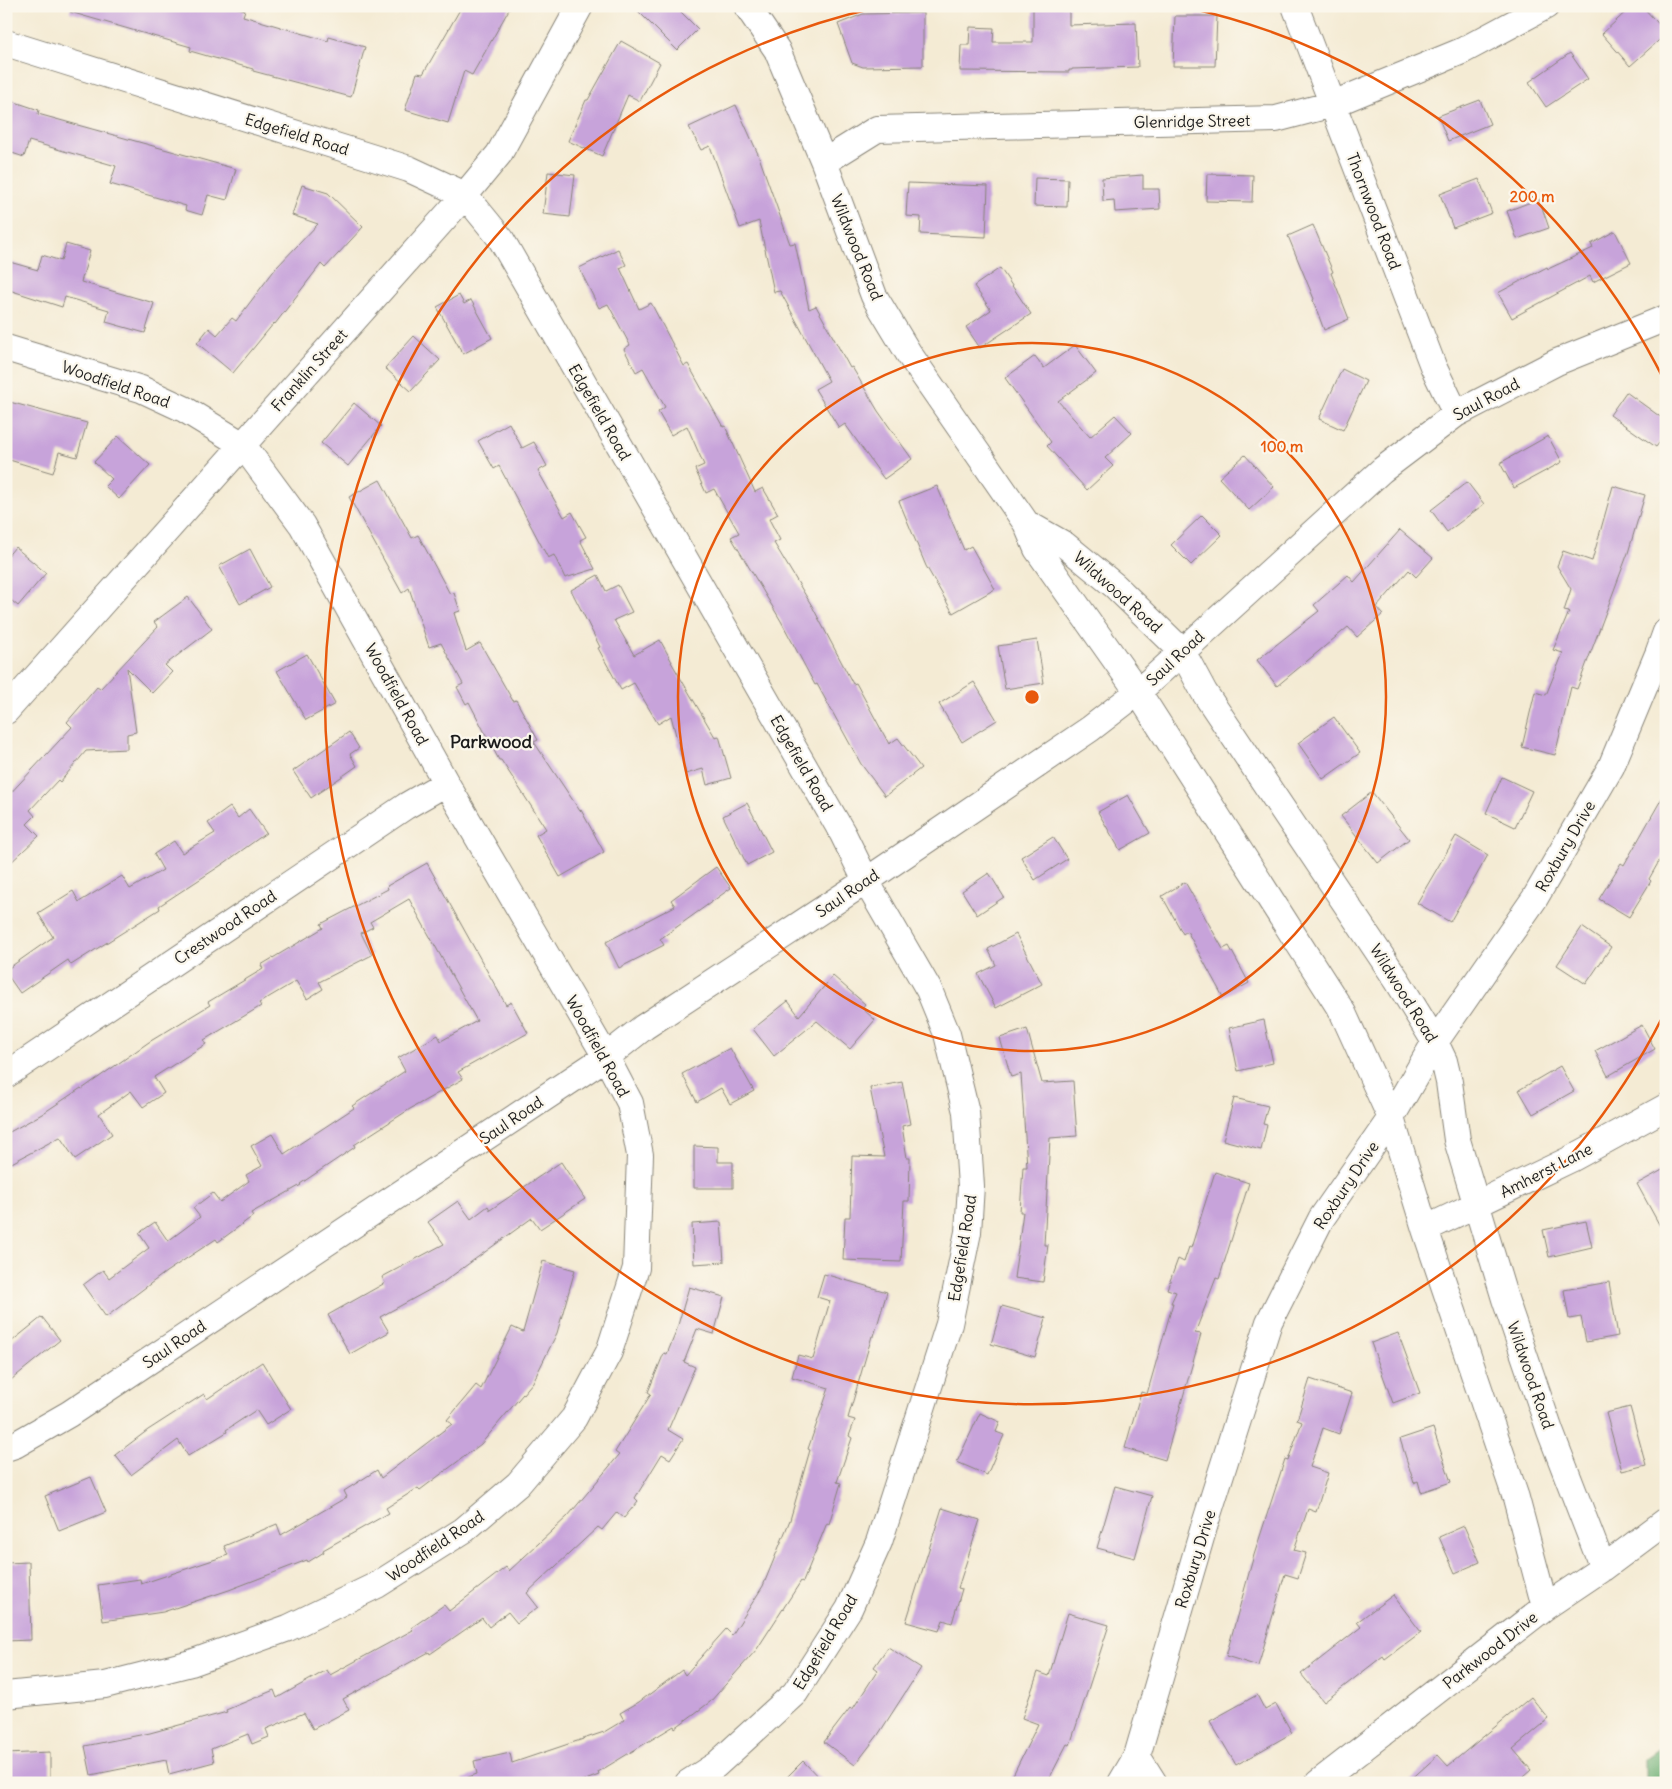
<svg xmlns="http://www.w3.org/2000/svg" width="1672" height="1789" font-family="Delius,sans-serif">
<rect width="100%" height="100%" fill="#fbf7ec"/>
<filter id="ink" filterUnits="userSpaceOnUse"><feTurbulence type="fractalNoise" baseFrequency=".02" numOctaves="2"/><feDisplacementMap in="SourceGraphic" scale="10" xChannelSelector="R" yChannelSelector="G"/><feConvolveMatrix kernelMatrix="1 2 1 2 8 2 1 2 1" color-interpolation-filters="sRGB"/></filter>
<filter id="wash" filterUnits="userSpaceOnUse"><feTurbulence type="fractalNoise" baseFrequency=".0096" numOctaves="4" result="noise"/><feDisplacementMap in="SourceGraphic" scale="20" xChannelSelector="R" yChannelSelector="G"/><feGaussianBlur stdDeviation="1.12" result="paint"/><feColorMatrix in="noise" values="0 0 0 0 0 0 0 0 0 0 0 0 0 0 0 0 0 1.4 0 .05"/><feComposite in="paint" operator="in"/></filter>
<g filter="url(#wash)">
<rect width="100%" height="100%" fill="#f4ebd4"/>
<path fill="#6aad71" stroke="#436446" d="M 1666,1743 L 1666,1783 L 1645,1783 L 1645,1758 Z"/>
<g id="blocks">
<path fill="#c7a3da" d="M 71,6 L 232,6 L 245,10 L 243,16 L 328,41 L 329,37 L 365,47 L 351,97 L 253,71 L 253,69 L 190,51 L 191,47 L 70,12 Z
M 462,6 L 511,6 L 472,75 L 464,71 L 448,123 L 405,110 L 417,73 L 423,74 Z
M 633,6 L 675,6 L 698,29 L 677,50 Z
M 1033,6 L 1069,6 L 1069,25 L 1136,23 L 1138,67 L 1072,69 L 1072,70 L 1069,70 L 1069,72 L 960,71 L 961,45 L 969,45 L 970,27 L 994,28 L 993,42 L 1033,42 Z
M 1632,6 L 1642,6 L 1666,32 L 1666,34 L 1630,66 L 1602,34 Z
M 923,13 L 923,66 L 863,67 L 852,63 L 838,24 L 863,14 Z
M 1175,16 L 1217,16 L 1215,66 L 1173,66 Z
M 621,41 L 660,63 L 640,101 L 628,95 L 602,156 L 568,141 L 586,100 L 588,100 Z
M 1570,53 L 1588,79 L 1546,107 L 1529,82 Z
M 6,99 L 39,110 L 38,114 L 236,169 L 227,200 L 208,195 L 202,215 L 185,210 L 186,206 L 110,184 L 116,166 L 29,141 L 24,157 L 6,151 Z
M 1480,100 L 1490,124 L 1448,141 L 1438,116 Z
M 736,105 L 758,154 L 790,244 L 795,243 L 809,309 L 816,306 L 850,368 L 852,367 L 878,411 L 912,459 L 884,479 L 845,424 L 839,428 L 815,389 L 829,381 L 780,291 L 774,292 L 759,221 L 740,228 L 710,146 L 701,150 L 689,127 Z
M 548,172 L 575,175 L 570,217 L 543,214 Z
M 1207,174 L 1253,175 L 1252,202 L 1206,201 Z
M 1143,175 L 1143,189 L 1159,189 L 1160,209 L 1115,212 L 1114,200 L 1103,201 L 1102,178 Z
M 1035,178 L 1068,179 L 1067,207 L 1034,206 Z
M 1479,179 L 1492,213 L 1453,228 L 1440,194 Z
M 908,183 L 988,186 L 986,237 L 920,234 L 921,217 L 906,216 Z
M 302,185 L 328,193 L 363,227 L 325,268 L 321,264 L 275,324 L 274,323 L 233,373 L 197,343 L 209,328 L 217,335 L 232,318 L 236,321 L 276,268 L 318,224 L 292,215 Z
M 1539,199 L 1549,228 L 1517,239 L 1507,211 Z
M 1313,225 L 1333,272 L 1331,273 L 1349,319 L 1324,330 L 1313,300 L 1314,299 L 1288,236 Z
M 1615,231 L 1631,263 L 1593,282 L 1590,276 L 1512,318 L 1498,293 L 1547,267 L 1548,269 L 1593,248 L 1591,244 Z
M 66,244 L 90,251 L 81,282 L 154,303 L 145,333 L 106,322 L 109,310 L 65,297 L 62,307 L 6,289 L 6,261 L 38,270 L 42,255 L 61,261 Z
M 618,249 L 626,265 L 620,268 L 639,309 L 651,303 L 684,366 L 688,364 L 723,427 L 725,426 L 755,492 L 763,488 L 778,514 L 769,519 L 780,540 L 774,543 L 812,606 L 853,684 L 856,683 L 889,744 L 898,738 L 921,768 L 885,796 L 861,764 L 817,684 L 815,685 L 781,621 L 731,537 L 739,533 L 714,489 L 706,493 L 695,469 L 704,465 L 687,426 L 671,435 L 658,412 L 665,407 L 643,368 L 636,372 L 624,349 L 630,345 L 608,304 L 599,308 L 579,268 Z
M 1000,268 L 1031,314 L 980,348 L 966,327 L 991,310 L 974,286 Z
M 459,295 L 464,304 L 471,300 L 492,338 L 463,354 L 437,307 Z
M 414,336 L 440,360 L 411,391 L 385,368 Z
M 1075,345 L 1096,373 L 1058,401 L 1090,437 L 1115,415 L 1132,433 L 1105,458 L 1113,466 L 1087,490 L 1047,446 L 1051,442 L 1005,378 L 1035,356 L 1044,368 Z
M 1342,369 L 1366,381 L 1343,430 L 1319,419 Z
M 1626,392 L 1666,421 L 1666,434 L 1656,447 L 1610,415 Z
M 6,401 L 87,423 L 77,457 L 59,452 L 53,473 L 6,459 Z
M 354,403 L 381,426 L 348,466 L 321,443 Z
M 509,423 L 522,448 L 534,442 L 547,466 L 538,471 L 564,517 L 572,512 L 586,537 L 580,540 L 595,569 L 565,578 L 554,555 L 548,558 L 499,466 L 494,469 L 478,441 Z
M 118,436 L 150,465 L 119,499 L 105,486 L 112,479 L 94,462 Z
M 1548,436 L 1562,462 L 1514,488 L 1500,463 Z
M 1245,455 L 1274,487 L 1249,510 L 1219,478 Z
M 380,480 L 412,538 L 418,535 L 450,594 L 454,593 L 460,611 L 454,613 L 466,651 L 480,643 L 513,701 L 516,700 L 538,740 L 534,742 L 580,811 L 581,810 L 604,852 L 560,877 L 536,835 L 546,829 L 501,760 L 499,760 L 469,702 L 466,704 L 457,687 L 463,684 L 441,643 L 429,647 L 409,588 L 402,593 L 349,497 Z
M 1467,482 L 1484,504 L 1447,532 L 1431,510 Z
M 937,486 L 964,550 L 971,546 L 995,589 L 953,613 L 926,566 L 899,501 Z
M 1613,486 L 1645,495 L 1628,553 L 1577,689 L 1571,687 L 1555,755 L 1522,747 L 1535,692 L 1546,695 L 1563,653 L 1553,650 L 1569,612 L 1564,611 L 1571,589 L 1557,566 L 1563,551 L 1592,561 Z
M 1202,515 L 1222,535 L 1191,565 L 1171,545 Z
M 1400,530 L 1433,558 L 1416,577 L 1409,570 L 1377,607 L 1383,614 L 1357,637 L 1348,627 L 1277,686 L 1257,660 L 1319,611 L 1314,605 L 1348,575 L 1354,582 Z
M 15,547 L 46,573 L 18,606 L 6,596 L 6,558 Z
M 250,549 L 270,587 L 240,604 L 219,566 Z
M 598,575 L 606,591 L 618,585 L 632,612 L 614,620 L 634,655 L 660,640 L 672,662 L 671,662 L 715,737 L 719,736 L 731,778 L 707,785 L 703,769 L 686,774 L 671,716 L 658,724 L 634,683 L 621,690 L 598,648 L 600,647 L 571,590 Z
M 188,597 L 212,629 L 165,665 L 172,672 L 152,693 L 127,668 L 136,732 L 127,734 L 127,749 L 86,751 L 60,782 L 58,780 L 30,810 L 35,816 L 27,824 L 39,836 L 6,867 L 6,798 L 72,727 L 67,722 L 97,687 L 100,689 L 158,627 L 154,622 Z
M 1037,640 L 1044,683 L 1005,689 L 998,646 Z
M 307,654 L 335,704 L 306,720 L 277,671 Z
M 974,682 L 997,720 L 962,742 L 939,704 Z
M 1334,717 L 1360,753 L 1323,779 L 1298,743 Z
M 349,732 L 359,748 L 350,754 L 357,766 L 311,798 L 293,771 Z
M 1502,777 L 1532,791 L 1515,827 L 1486,813 Z
M 1666,791 L 1666,849 L 1649,879 L 1651,881 L 1629,917 L 1599,899 L 1621,863 L 1624,865 Z
M 1372,792 L 1409,839 L 1378,863 L 1341,816 Z
M 1128,795 L 1150,833 L 1120,850 L 1098,812 Z
M 747,803 L 772,852 L 747,865 L 723,816 Z
M 230,807 L 238,818 L 249,809 L 266,833 L 223,864 L 159,906 L 160,909 L 71,965 L 68,960 L 20,993 L 6,973 L 6,970 L 53,937 L 38,913 L 73,891 L 79,902 L 122,876 L 130,889 L 163,870 L 154,854 L 174,841 L 182,853 L 215,833 L 208,823 Z
M 1456,836 L 1488,855 L 1450,922 L 1417,903 Z
M 1053,837 L 1067,859 L 1035,880 L 1021,857 Z
M 427,863 L 506,1005 L 511,1002 L 528,1033 L 458,1072 L 463,1079 L 410,1109 L 354,1145 L 355,1147 L 300,1184 L 301,1185 L 251,1213 L 253,1216 L 218,1242 L 216,1239 L 166,1272 L 106,1317 L 83,1285 L 103,1270 L 109,1278 L 149,1248 L 139,1233 L 155,1222 L 168,1241 L 200,1217 L 193,1208 L 213,1193 L 220,1202 L 249,1181 L 246,1175 L 262,1166 L 251,1146 L 272,1134 L 284,1154 L 354,1108 L 352,1106 L 405,1071 L 398,1058 L 438,1035 L 441,1041 L 477,1021 L 409,899 L 370,922 L 373,927 L 361,933 L 372,955 L 319,982 L 323,989 L 307,999 L 296,981 L 259,1003 L 261,1006 L 204,1040 L 206,1044 L 154,1077 L 164,1093 L 143,1107 L 131,1091 L 99,1114 L 112,1134 L 75,1159 L 60,1137 L 6,1166 L 6,1134 L 42,1114 L 81,1088 L 82,1089 L 149,1042 L 210,1005 L 208,1002 L 263,969 L 261,965 L 323,928 L 321,924 L 388,889 L 387,886 Z
M 716,867 L 731,888 L 660,939 L 664,945 L 619,968 L 606,942 L 675,906 L 671,900 Z
M 989,873 L 1004,897 L 977,915 L 962,891 Z
M 1185,882 L 1223,949 L 1229,946 L 1249,983 L 1223,997 L 1187,931 L 1183,934 L 1162,896 Z
M 1582,927 L 1611,947 L 1586,984 L 1557,965 Z
M 1016,934 L 1042,984 L 996,1008 L 978,974 L 996,965 L 988,949 Z
M 833,976 L 865,1004 L 862,1008 L 875,1020 L 850,1049 L 817,1021 L 774,1056 L 753,1029 L 788,1001 L 799,1016 Z
M 1264,1020 L 1273,1063 L 1238,1071 L 1229,1028 Z
M 1642,1025 L 1655,1049 L 1608,1076 L 1595,1051 Z
M 1027,1029 L 1042,1083 L 1073,1081 L 1077,1136 L 1050,1138 L 1044,1245 L 1048,1245 L 1043,1282 L 1014,1278 L 1023,1212 L 1020,1212 L 1023,1167 L 1027,1167 L 1021,1074 L 1011,1077 L 1000,1038 Z
M 730,1048 L 754,1091 L 730,1104 L 721,1088 L 697,1102 L 682,1074 Z
M 1560,1066 L 1574,1091 L 1533,1114 L 1519,1090 Z
M 902,1082 L 910,1124 L 902,1126 L 907,1158 L 910,1158 L 909,1201 L 904,1201 L 901,1262 L 843,1260 L 845,1217 L 850,1217 L 852,1156 L 884,1157 L 870,1088 Z
M 1234,1098 L 1268,1106 L 1263,1124 L 1267,1125 L 1261,1150 L 1223,1140 Z
M 694,1146 L 718,1147 L 718,1162 L 733,1162 L 733,1188 L 694,1188 Z
M 561,1162 L 585,1199 L 540,1229 L 532,1218 L 442,1283 L 380,1317 L 389,1332 L 350,1354 L 328,1315 L 385,1283 L 382,1277 L 444,1244 L 428,1222 L 458,1201 L 471,1219 L 488,1206 L 490,1210 Z
M 1666,1168 L 1666,1237 L 1637,1184 Z
M 1215,1172 L 1249,1183 L 1219,1279 L 1216,1278 L 1195,1333 L 1201,1334 L 1165,1460 L 1125,1448 L 1141,1392 L 1147,1394 L 1173,1303 L 1171,1303 L 1176,1292 L 1167,1289 L 1178,1259 L 1184,1262 L 1189,1247 L 1191,1248 Z
M 1586,1221 L 1592,1247 L 1549,1257 L 1543,1230 Z
M 721,1222 L 724,1262 L 694,1264 L 692,1224 Z
M 543,1261 L 575,1270 L 557,1333 L 533,1382 L 481,1444 L 420,1490 L 418,1488 L 386,1508 L 389,1513 L 323,1550 L 324,1552 L 308,1562 L 307,1560 L 229,1590 L 163,1612 L 103,1621 L 98,1585 L 140,1579 L 141,1584 L 228,1555 L 224,1546 L 277,1524 L 281,1535 L 347,1497 L 344,1491 L 377,1470 L 381,1478 L 452,1424 L 447,1420 L 476,1385 L 481,1389 L 512,1327 L 523,1332 Z
M 824,1274 L 887,1292 L 874,1336 L 872,1336 L 848,1418 L 855,1420 L 849,1436 L 852,1438 L 837,1482 L 841,1483 L 829,1524 L 827,1523 L 803,1582 L 801,1581 L 757,1649 L 710,1702 L 675,1728 L 674,1726 L 598,1772 L 599,1775 L 577,1783 L 464,1783 L 463,1779 L 477,1774 L 474,1761 L 510,1753 L 512,1763 L 604,1732 L 624,1720 L 620,1713 L 639,1702 L 682,1670 L 685,1675 L 726,1629 L 732,1635 L 763,1586 L 790,1520 L 810,1450 L 808,1449 L 829,1388 L 792,1377 L 798,1355 L 813,1359 L 819,1339 L 830,1301 L 817,1297 Z
M 1609,1282 L 1618,1336 L 1586,1342 L 1581,1317 L 1569,1319 L 1564,1290 Z
M 689,1287 L 724,1297 L 714,1334 L 697,1329 L 684,1362 L 695,1367 L 668,1430 L 683,1439 L 670,1459 L 662,1454 L 635,1498 L 638,1501 L 624,1518 L 617,1512 L 602,1530 L 598,1527 L 527,1593 L 538,1607 L 517,1623 L 508,1612 L 489,1627 L 482,1618 L 430,1654 L 429,1652 L 343,1699 L 349,1710 L 313,1729 L 304,1713 L 266,1729 L 269,1737 L 252,1744 L 248,1734 L 211,1749 L 214,1762 L 169,1774 L 166,1760 L 91,1775 L 85,1746 L 150,1733 L 227,1712 L 226,1710 L 274,1690 L 277,1698 L 327,1670 L 330,1675 L 413,1630 L 411,1628 L 444,1605 L 449,1611 L 506,1567 L 509,1571 L 568,1516 L 619,1455 L 615,1452 L 651,1394 L 648,1392 L 664,1353 L 667,1354 L 676,1332 Z
M 1002,1306 L 1046,1318 L 1035,1357 L 991,1344 Z
M 42,1317 L 60,1340 L 6,1384 L 6,1346 Z
M 1398,1333 L 1420,1393 L 1393,1403 L 1371,1343 Z
M 262,1362 L 291,1409 L 266,1425 L 256,1410 L 226,1430 L 227,1432 L 188,1456 L 178,1440 L 131,1475 L 115,1455 L 148,1430 L 204,1394 L 207,1399 Z
M 1310,1379 L 1352,1393 L 1339,1434 L 1323,1428 L 1310,1467 L 1328,1473 L 1316,1512 L 1308,1509 L 1294,1550 L 1306,1553 L 1298,1578 L 1285,1574 L 1258,1666 L 1226,1656 L 1254,1555 L 1285,1459 L 1288,1460 L 1302,1422 L 1297,1420 Z
M 1630,1407 L 1646,1465 L 1622,1471 L 1606,1413 Z
M 980,1413 L 1000,1422 L 996,1432 L 1004,1435 L 987,1475 L 957,1462 Z
M 1433,1428 L 1451,1482 L 1421,1492 L 1418,1481 L 1414,1483 L 1400,1439 Z
M 91,1477 L 106,1512 L 59,1531 L 45,1496 Z
M 1115,1486 L 1152,1496 L 1135,1558 L 1097,1548 Z
M 942,1508 L 980,1520 L 958,1588 L 962,1589 L 952,1623 L 943,1620 L 939,1631 L 906,1622 Z
M 1464,1526 L 1480,1562 L 1455,1573 L 1439,1537 Z
M 29,1562 L 31,1640 L 6,1641 L 6,1563 Z
M 1393,1595 L 1421,1632 L 1385,1659 L 1383,1656 L 1324,1702 L 1301,1674 L 1361,1627 L 1357,1622 Z
M 1068,1613 L 1109,1625 L 1070,1745 L 1067,1744 L 1047,1783 L 1009,1783 L 1038,1724 L 1022,1718 L 1038,1672 L 1049,1676 Z
M 888,1647 L 921,1668 L 878,1735 L 855,1765 L 824,1742 L 850,1708 L 852,1710 L 878,1670 L 874,1667 Z
M 1257,1695 L 1265,1710 L 1276,1704 L 1292,1733 L 1236,1765 L 1210,1721 Z
M 1531,1697 L 1549,1719 L 1513,1749 L 1531,1770 L 1516,1783 L 1407,1783 L 1438,1755 L 1448,1766 Z
M 50,1752 L 50,1778 L 6,1779 L 6,1754 Z
M 803,1761 L 824,1783 L 781,1783 Z"/>
</g>
</g>
<g filter="url(#ink)">
<use href="#blocks" fill-opacity="0" stroke="#888478" stroke-width="1"/>
<g fill="none" stroke-linecap="round" stroke-linejoin="round">
<g stroke="#888478" stroke-width="28">
<path id="minor" d="M 747,6 L 777,50 L 824,162 L 874,296 L 909,354 L 1026,523 L 1037,549 L 1138,692 L 1343,1013 L 1391,1118 L 1425,1229 L 1516,1498 L 1545,1607
M 1295,6 L 1433,366 L 1456,414
M 6,43 L 409,169 L 465,195 L 501,239 L 843,834 L 866,881 L 929,990 L 947,1034 L 966,1112 L 971,1186 L 968,1232 L 949,1324 L 879,1542 L 849,1609 L 795,1693 L 716,1765 L 688,1783
M 824,162 L 877,129 L 1276,119 L 1333,104 L 1462,51 L 1546,6
M 6,348 L 141,389 L 184,409 L 243,445 L 302,525 L 446,783 L 606,1057 L 630,1103 L 640,1155 L 636,1268 L 609,1352 L 574,1418 L 518,1484 L 464,1530 L 377,1585 L 288,1628 L 191,1663 L 105,1685 L 6,1695
M 1026,523 L 1065,545 L 1115,586 L 1182,651 L 1204,692 L 1397,980 L 1435,1042 L 1444,1061 L 1449,1082 L 1457,1140 L 1505,1299 L 1550,1431 L 1603,1568
M 6,711 L 465,195 L 499,154 L 580,6
M 6,1075 L 406,806 L 446,783
M 1425,1229 L 1571,1159 L 1666,1107
M 6,1448 L 15,1445 L 69,1414 L 606,1057 L 644,1027 L 866,881 L 1090,729 L 1138,692 L 1382,470 L 1456,414 L 1557,362 L 1666,318
M 1137,1756 L 1154,1783
M 1121,1783 L 1137,1756 L 1204,1527 L 1269,1322 L 1321,1219 L 1391,1118 L 1435,1042 L 1535,898 L 1611,767 L 1658,654 L 1666,632
M 1318,1783 L 1545,1607 L 1603,1568 L 1666,1521"/>
</g>
<use href="#minor" stroke="#fff" stroke-width="26"/>
</g>
</g>
<g fill="none" stroke="#e8590c" stroke-width="2.5">
<circle cx="1032" cy="697" r="354"/>
<path d="M1665 1012A707 707 0 1 1 879 7M1185 7A707 707 0 0 1 1665 382"/>
</g>
<g text-anchor="middle" stroke-width="4.5" stroke-linejoin="round" paint-order="stroke">
<g font-size="16" fill="#1c1c1c" stroke="#fbf7ec">
<text transform="translate(1192 121) rotate(-1)" y="6">Glenridge Street</text>
<text transform="translate(297 134) rotate(17)" y="6">Edgefield Road</text>
<text transform="translate(1374 211) rotate(69)" y="6">Thornwood Road</text>
<text transform="translate(857 247) rotate(68)" y="6">Wildwood Road</text>
<text transform="translate(309 370) rotate(-48)" y="6">Franklin Street</text>
<text transform="translate(116 384) rotate(19)" y="6">Woodfield Road</text>
<text transform="translate(1486 399) rotate(-28)" y="6">Saul Road</text>
<text transform="translate(600 412) rotate(60)" y="6">Edgefield Road</text>
<text transform="translate(1118 592) rotate(42)" y="6">Wildwood Road</text>
<text transform="translate(1175 658) rotate(-43)" y="6">Saul Road</text>
<text transform="translate(397 694) rotate(61)" y="6">Woodfield Road</text>
<text transform="translate(802 763) rotate(60)" y="6">Edgefield Road</text>
<text transform="translate(1565 846) rotate(-60)" y="6">Roxbury Drive</text>
<text transform="translate(847 893) rotate(-34)" y="6">Saul Road</text>
<text transform="translate(225 927) rotate(-34)" y="6">Crestwood Road</text>
<text transform="translate(1404 993) rotate(58)" y="6">Wildwood Road</text>
<text transform="translate(598 1046) rotate(61)" y="6">Woodfield Road</text>
<text transform="translate(511 1120) rotate(-34)" y="6">Saul Road</text>
<text transform="translate(1546 1170) rotate(-27)" y="6">Amherst Lane</text>
<text transform="translate(1346 1185) rotate(-56)" y="6">Roxbury Drive</text>
<text transform="translate(962 1248) rotate(-81)" y="6">Edgefield Road</text>
<text transform="translate(174 1344) rotate(-34)" y="6">Saul Road</text>
<text transform="translate(1531 1375) rotate(71)" y="6">Wildwood Road</text>
<text transform="translate(435 1546) rotate(-34)" y="6">Woodfield Road</text>
<text transform="translate(1195 1559) rotate(-73)" y="6">Roxbury Drive</text>
<text transform="translate(825 1642) rotate(-59)" y="6">Edgefield Road</text>
<text transform="translate(1490 1650) rotate(-38)" y="6">Parkwood Drive</text>
</g>
<g font-size="18" font-weight="bold" fill="#1c1c1c" stroke="#fbf7ec">
<text x="491" y="748">Parkwood</text>
</g>
</g>
<circle cx="1032" cy="697" r="8" fill="#e8590c" stroke="#fbf7ec" stroke-width="2.5"/>
<g font-size="15" text-anchor="middle" font-weight="bold" fill="#e8590c" stroke="#fbf7ec" stroke-width="4.5" stroke-linejoin="round" paint-order="stroke">
<text x="1532" y="202">200 m</text>
<text x="1282" y="452">100 m</text>
</g>
<rect width="1672" height="1789" fill="none" stroke="#fbf7ec" stroke-width="25"/>
</svg>
